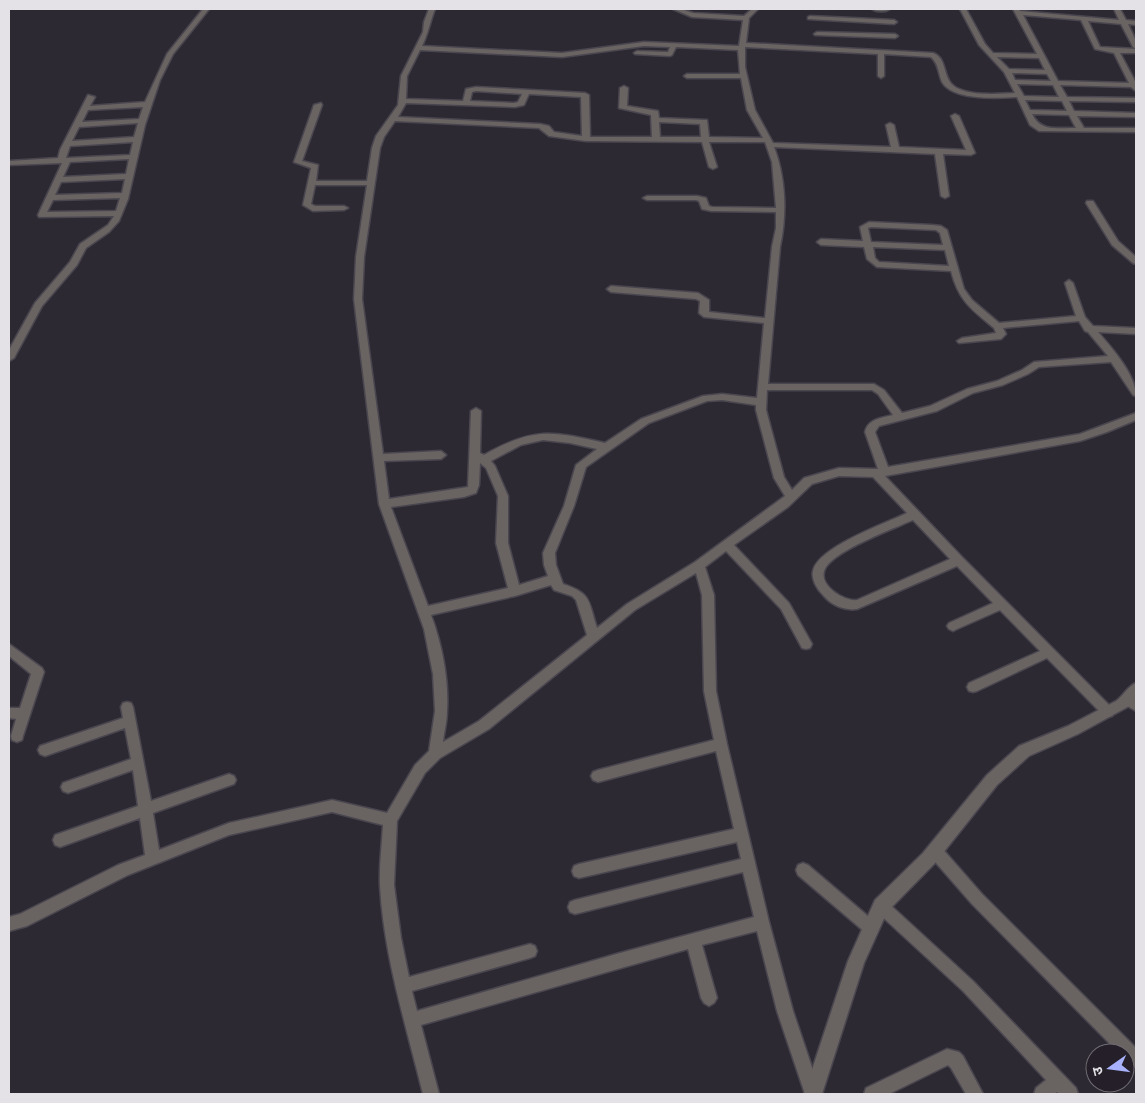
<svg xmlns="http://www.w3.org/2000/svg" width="1145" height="1103" font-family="Raleway,'Noto Sans Devanagari',sans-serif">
<rect width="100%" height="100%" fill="#2d2932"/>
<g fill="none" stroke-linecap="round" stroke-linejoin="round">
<g stroke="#4a464f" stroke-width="3">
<path id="minor" d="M 203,9 L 209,9 L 173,54 L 160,80 L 145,125 L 128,199 L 119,221 L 109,232 L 86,248 L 77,265 L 42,306 L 14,358 L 9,361 L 9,350 L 35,303 L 70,262 L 80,244 L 108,225 L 114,216 L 39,217 L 38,215 L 62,163 L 9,165 L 9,161 L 58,158 L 60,150 L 88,95 L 95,97 L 90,106 L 145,102 L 167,54 ZM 143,107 L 139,119 L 82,122 L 88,110 ZM 138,123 L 134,137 L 72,141 L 79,127 ZM 133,142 L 130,155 L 66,158 L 70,146 ZM 129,159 L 126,174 L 63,177 L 70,162 ZM 125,179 L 122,193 L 55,195 L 61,182 ZM 120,198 L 116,211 L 47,212 L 53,200 Z
M 429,9 L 435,9 C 430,22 428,34 422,46 L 562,53 L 644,42 L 739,46 L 743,20 L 692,17 L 673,9 L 681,9 L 693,13 L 744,16 L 752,9 L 758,9 L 749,18 L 746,43 L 933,53 C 946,58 943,72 950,82 C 960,97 999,94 1015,93 L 1004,72 L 979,45 L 960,9 L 966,9 L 985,44 L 993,53 L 1037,54 L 1013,9 L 1019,9 L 1020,11 L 1119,20 L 1114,9 L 1120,9 L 1126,20 L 1136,21 L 1136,25 L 1128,24 L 1136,41 L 1136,53 L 1120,53 L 1136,83 L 1136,91 L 1131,87 L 1060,85 L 1067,97 L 1136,98 L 1136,102 L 1069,101 L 1074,111 L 1136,113 L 1136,117 L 1077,116 L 1084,128 L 1136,128 L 1136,132 L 1039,131 L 1030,125 L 1017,97 C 998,98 953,101 942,82 C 938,73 939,64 931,57 L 884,54 L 884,76 L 881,78 L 878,76 L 878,54 L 745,47 L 745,67 L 755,110 L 773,143 L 891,147 L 886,125 L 890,123 L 894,125 L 899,147 L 966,150 L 951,116 L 955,114 L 959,116 L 975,153 L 971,155 L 943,154 L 949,196 L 945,198 L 941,196 L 935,154 L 774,147 C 786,178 787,215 780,247 L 768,384 L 874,384 L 884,390 L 902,413 L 930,406 L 967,389 L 997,381 L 1022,370 L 1034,362 L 1108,356 L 1088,332 L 1085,331 L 1079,321 L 1003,328 L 1006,334 L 1001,339 L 959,343 L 957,341 L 962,338 L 996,333 L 994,328 C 971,309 959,301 951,271 L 877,267 L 867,259 L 864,247 L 821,245 L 817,242 L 821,239 L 863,241 L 860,227 L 869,222 L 932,225 L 941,226 L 947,230 L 964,289 L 972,300 L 999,323 L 1076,316 L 1065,283 L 1069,280 L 1073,283 L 1085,317 L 1093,326 L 1136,328 L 1136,334 L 1098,332 C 1112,348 1136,375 1136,396 L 1133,395 L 1111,362 L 1039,367 L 1028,374 L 1003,385 L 973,393 L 937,411 L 879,426 L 875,432 L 888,467 L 1080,434 L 1136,413 L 1136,420 L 1107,432 L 1080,441 L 885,476 L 962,557 L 1112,708 L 1114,712 L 1112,716 L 1108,717 L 1104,716 L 1047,658 L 977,691 L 973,692 L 969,691 L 967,687 L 969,683 L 1040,651 L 1000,610 L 957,629 L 953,631 L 949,629 L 947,626 L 949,623 L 993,603 L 957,566 L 857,609 C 845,611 831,605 823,595 C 817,589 811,579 813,571 C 818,547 886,523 907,513 L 873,477 L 839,476 L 812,484 L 788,507 L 734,545 L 789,603 L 812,644 L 810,648 L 806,649 L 802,648 L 781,609 L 726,551 L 705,567 L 714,595 L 716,691 L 727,744 L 769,922 L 793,1011 L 821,1094 L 805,1094 L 777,1011 L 757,931 L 702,945 L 717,998 L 714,1003 L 709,1006 L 704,1003 L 701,998 L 688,949 L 421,1025 L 439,1094 L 423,1094 C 406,1025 384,957 380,886 C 379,865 382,845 383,825 L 332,812 L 229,835 L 128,875 L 27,926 L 9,931 L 9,917 L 20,914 L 118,865 L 145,855 L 140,818 L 60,847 L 55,845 L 53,840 L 55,835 L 138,806 L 133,770 L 68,793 L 63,791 L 61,787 L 63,783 L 131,759 L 125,728 L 45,756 L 40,754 L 38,750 L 40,746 L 123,718 L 121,707 L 123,703 L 127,702 L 131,703 L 133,707 L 151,801 L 229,774 L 234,776 L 236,780 L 234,784 L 153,813 L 159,850 L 229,823 L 332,800 L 387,813 L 415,765 L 429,751 L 435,711 L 433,674 L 424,629 L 379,504 L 354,299 L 356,257 L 367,185 L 315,185 L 311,204 L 315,206 L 344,206 L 348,208 L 344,210 L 313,211 L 303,205 L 311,168 L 294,162 L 314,105 L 321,103 L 322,105 L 302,161 L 318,165 L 316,181 L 367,181 L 372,148 L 376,136 L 398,105 L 401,76 L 423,32 L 424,22 ZM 1023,15 L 1081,20 L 1095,49 L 1114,53 L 1129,83 L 1058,81 ZM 1088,21 L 1121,24 L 1133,47 L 1136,49 L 1100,47 ZM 644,46 L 670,47 L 668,52 L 637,51 L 634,53 L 635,54 L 670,56 L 672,55 L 676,47 L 738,50 L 740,74 L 687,74 L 684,76 L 687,78 L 741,78 L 747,110 L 763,138 L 709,137 L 707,120 L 659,118 L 658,111 L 627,106 L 628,88 L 624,86 L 620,88 L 619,108 L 651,115 L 652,137 L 590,137 L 589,95 L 585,93 L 476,87 L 466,89 L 463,101 L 406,99 L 407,76 L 420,50 L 562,57 ZM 997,57 L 1039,58 L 1045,70 L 1009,69 ZM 1012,73 L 1047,74 L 1051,81 L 1015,80 ZM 1017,84 L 1053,85 L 1059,97 L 1024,96 ZM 476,91 L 522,94 L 518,102 L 514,103 L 470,101 L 472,92 ZM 529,94 L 581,97 L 582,136 L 554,132 L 549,126 L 540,124 L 398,117 L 406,103 L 515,107 L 524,105 ZM 1025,100 L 1062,101 L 1067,111 L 1030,110 ZM 1032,114 L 1069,115 L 1076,128 C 1058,127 1041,133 1032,114 ZM 395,121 L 539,128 L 549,136 L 586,141 L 702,142 L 709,167 L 713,169 L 717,167 L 709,142 L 765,142 L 772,162 L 776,208 L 712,207 L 709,206 L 706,198 L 697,196 L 647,196 L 643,198 L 647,200 L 696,200 L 699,201 L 702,209 L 711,211 L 776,212 L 776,228 L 772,247 L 765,318 L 709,312 L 709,300 L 698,293 L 611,286 L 607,289 L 611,292 L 696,299 L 700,301 L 699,313 L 704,317 L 764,323 L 757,398 L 722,394 L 703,396 L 641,419 L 605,443 C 551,431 534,427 484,455 L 480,453 L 481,411 L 476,408 L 471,411 L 468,487 L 389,499 L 384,461 L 441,459 L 446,455 L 441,451 L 383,454 L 362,299 L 364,257 L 380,148 L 384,137 ZM 659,122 L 700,124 L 701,137 L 660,137 ZM 871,227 L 936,230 L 940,233 L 943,245 L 871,242 L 868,228 ZM 873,247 L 945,250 L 949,266 L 879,262 L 875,258 ZM 767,390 L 872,390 L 878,394 L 893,415 C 881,418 868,419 865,432 L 878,469 L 839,468 L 804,478 L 792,490 L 784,477 L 766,410 ZM 722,400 L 756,405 L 756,410 L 774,478 L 785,496 L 695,562 L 627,604 L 597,628 C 588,600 592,594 563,584 L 556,565 L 555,553 L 574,506 L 586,467 L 649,423 L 707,401 ZM 543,440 L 570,443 L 597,449 L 576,465 L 564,506 L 543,553 L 544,565 L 548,576 L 519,585 L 508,543 L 508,496 L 495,466 L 491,461 L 521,445 ZM 480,463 L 486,468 L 498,496 L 496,543 L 508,588 L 428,606 L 391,507 L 464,497 L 476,493 L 479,485 ZM 913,520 L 950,559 L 857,600 C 844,602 815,584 826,567 C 838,549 893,529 913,520 ZM 696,573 L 702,595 L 704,691 L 714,740 L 598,770 L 593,772 L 591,776 L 593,780 L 598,782 L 716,751 L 734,829 L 579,864 L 574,866 L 572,871 L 574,876 L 579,878 L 737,842 L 741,859 L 575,900 L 570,902 L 568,907 L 570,912 L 575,914 L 743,872 L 754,917 L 620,953 L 417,1011 L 412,991 L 530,958 L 535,956 L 537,951 L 535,946 L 530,944 L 409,977 L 401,938 L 394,885 L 397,821 L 425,773 L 440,758 L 489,729 L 635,610 ZM 551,585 L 554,590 L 572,596 L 576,600 L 587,635 L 479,721 L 443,742 C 444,732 447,722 447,711 C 449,680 442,644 431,615 L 515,596 Z
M 872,9 L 890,9 C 886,12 876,12 872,9 Z
M 810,16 L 894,20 L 897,22 L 894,24 L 808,19 L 808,17 Z
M 817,32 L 895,34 L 898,36 L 895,38 L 815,35 L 814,34 Z
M 1087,201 L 1093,201 L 1118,241 L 1136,257 L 1136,264 L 1133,263 L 1112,245 L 1086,203 Z
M 9,644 L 42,668 L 44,672 L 23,736 L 22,740 L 17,742 L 12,740 L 11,736 L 16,719 L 9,718 L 9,708 L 20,708 L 31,674 L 9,656 Z
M 1128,695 L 1136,699 L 1136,711 L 1124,704 L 1122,700 L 1124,696 Z
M 935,844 L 940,846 L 982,894 L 1136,1048 L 1136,1067 L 1130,1065 L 1125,1059 L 1125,1053 L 1119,1053 L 972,904 L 930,856 L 928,851 L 930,846 Z
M 803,863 L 808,865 L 876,923 L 878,928 L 876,933 L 871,935 L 866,933 L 798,875 L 796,870 L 798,865 Z
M 881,899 L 886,901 L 973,981 L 1076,1088 L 1078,1094 L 1059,1094 L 1057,1092 L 1054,1094 L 1034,1094 L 1036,1088 L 1046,1080 L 963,991 L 876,911 L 874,906 L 876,901 Z
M 947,1049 L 959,1052 L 963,1056 L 983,1094 L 966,1094 L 951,1068 L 948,1065 L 889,1094 L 864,1094 L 866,1088 Z"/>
</g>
<g stroke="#4a464f" stroke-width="3">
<path id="tertiary" d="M 1136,683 L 1136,700 L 1133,704 L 1078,734 L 1029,756 L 997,785 L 935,863 L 887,912 L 864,963 L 822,1094 L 804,1094 L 848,961 L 875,900 L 923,853 L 987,775 L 1019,746 L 1068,726 L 1116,701 C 1123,696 1128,686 1136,683 Z"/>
</g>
<use href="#minor" fill="#696362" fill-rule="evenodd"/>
<use href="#tertiary" fill="#696362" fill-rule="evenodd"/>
</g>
<rect width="1145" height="1103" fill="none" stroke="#e4e1e7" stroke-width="20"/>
<g transform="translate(1110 1068) rotate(256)"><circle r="24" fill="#241f28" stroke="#716d74"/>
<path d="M0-4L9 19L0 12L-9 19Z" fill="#a7b1fc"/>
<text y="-8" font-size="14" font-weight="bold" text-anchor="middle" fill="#e4e1e7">उ</text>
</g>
</svg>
